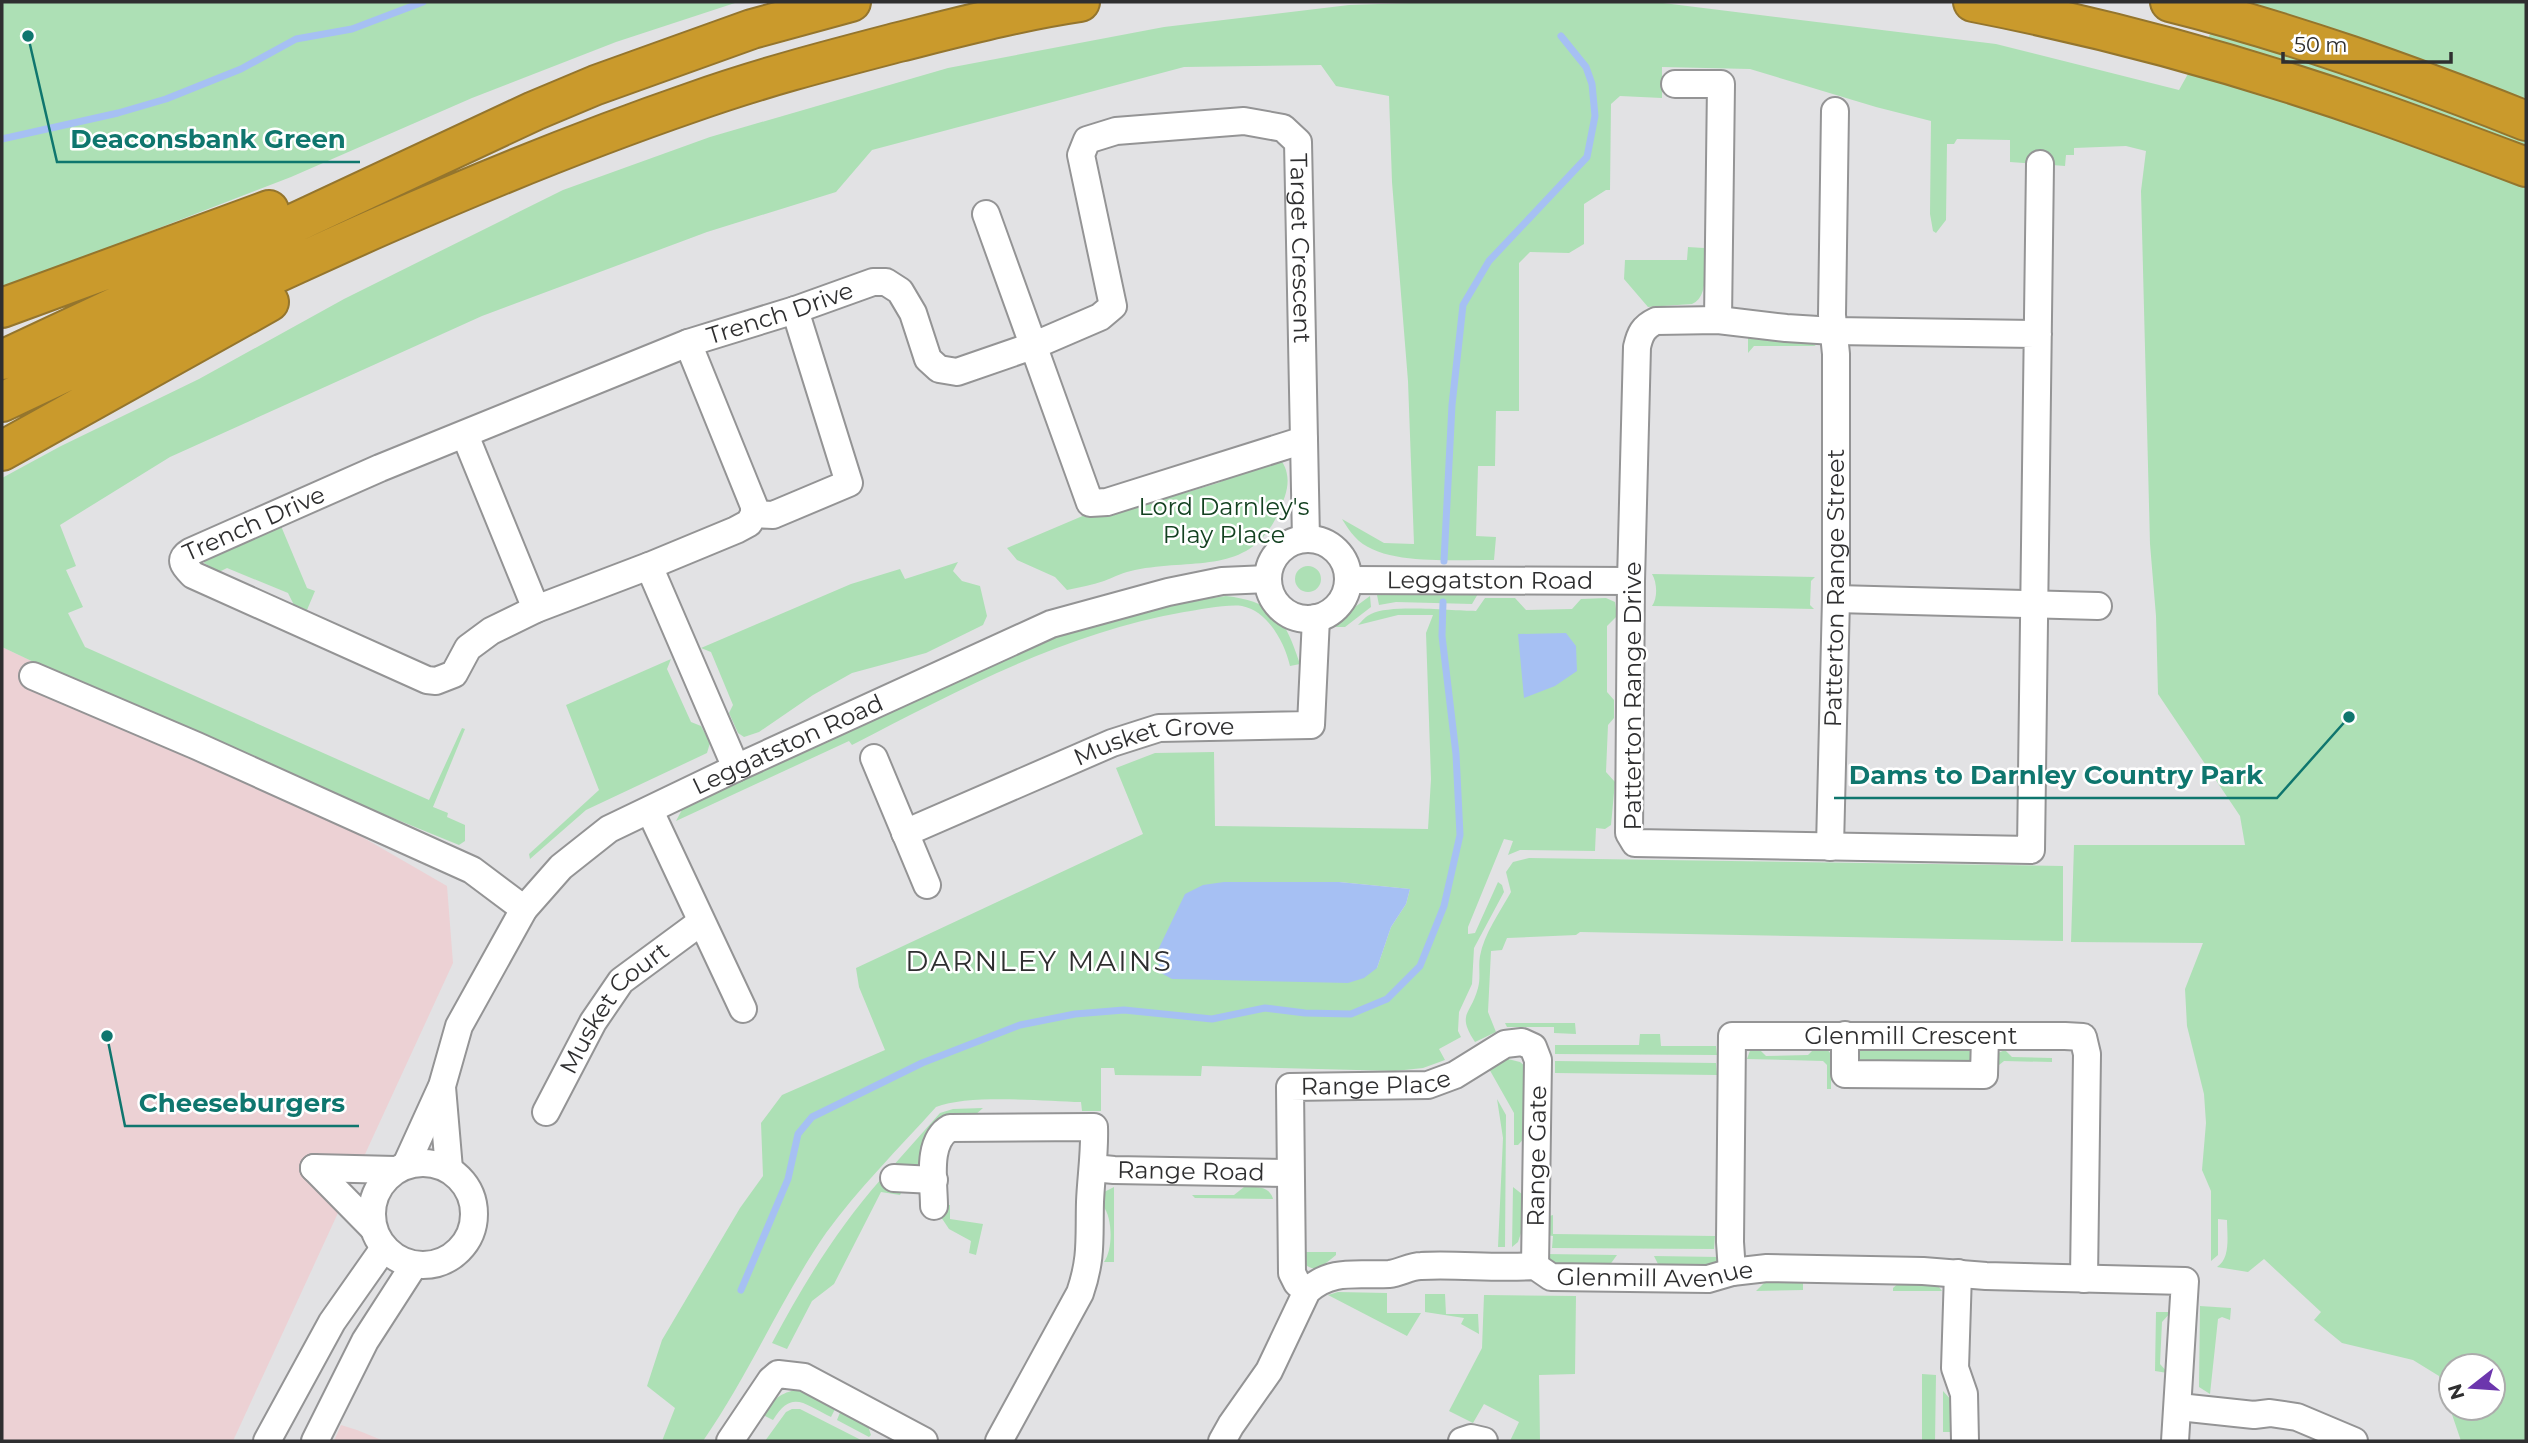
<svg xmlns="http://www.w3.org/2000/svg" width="2528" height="1443" font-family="Montserrat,sans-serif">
<rect width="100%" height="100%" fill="#e2e2e4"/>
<path fill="#ecd1d4" d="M 2,647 L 175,729 L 447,886 L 453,963 L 233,1441 L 2,1441 Z
M 341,1425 L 357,1430 L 384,1441 L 334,1441 Z"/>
<path fill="#ade0b5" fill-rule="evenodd" d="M 2,2 L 738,2 L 616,42 L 472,98 L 291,177 L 71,262 L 2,287 Z
M 1440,2 L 1655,2 L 1996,44 L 2179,90 L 2228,2 L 2526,2 L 2526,1441 L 2461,1441 L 2439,1376 L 2413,1360 L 2342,1343 L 2314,1320 L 2321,1312 L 2264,1259 L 2248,1272 L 2217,1267 C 2231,1258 2227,1235 2227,1220 L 2218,1219 L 2218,1255 L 2211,1261 L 2211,1191 L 2202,1170 L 2206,1123 L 2204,1094 L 2187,1026 L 2185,989 L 2203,943 L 2071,942 L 2074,845 L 2245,845 L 2240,816 L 2158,694 L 2156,616 L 2150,544 L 2141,191 L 2146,151 L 2126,146 L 2074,148 L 2074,155 L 2066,155 L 2065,166 L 2010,162 L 2010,140 L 1957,139 L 1954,144 L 1947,144 L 1946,220 L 1936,233 L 1933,231 L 1930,214 L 1931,121 L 1876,107 L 1750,69 L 1662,67 L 1662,98 L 1620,96 L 1611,104 L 1610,190 L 1606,190 L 1584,204 L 1584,244 L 1569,253 L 1530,252 L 1519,263 L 1519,411 L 1496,411 L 1495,466 L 1478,466 L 1476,536 L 1496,537 L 1494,560 C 1456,559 1382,567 1355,537 C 1350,532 1346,525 1342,519 L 1384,543 L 1414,544 L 1408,381 L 1392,182 L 1389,96 L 1336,86 L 1321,65 L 1184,67 L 872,150 L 836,192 L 707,232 L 482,316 L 170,457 L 60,525 L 76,566 L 66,570 L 83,607 L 68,613 L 85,647 L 429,800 L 462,728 L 465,729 L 433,807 L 448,813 L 447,817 L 465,825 L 465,841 L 459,845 L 175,729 L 2,647 L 2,478 L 61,446 L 199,379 L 344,299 L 563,190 L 710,137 L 948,68 L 1164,27 L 1349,5 ZM 2451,1366 L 2493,1366 L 2493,1408 L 2451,1408 Z
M 1688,247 L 1704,248 C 1704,264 1710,297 1692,304 L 1648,307 L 1624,279 L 1625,260 L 1687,260 Z
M 1748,336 L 1781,342 L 1811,343 L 1816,346 L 1754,346 L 1748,353 Z
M 1277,456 C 1288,466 1290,481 1285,496 C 1258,579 1202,557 1135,570 C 1124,572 1114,577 1104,581 C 1092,585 1080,587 1067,590 L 1055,577 L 1017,560 L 1007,548 L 1092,512 L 1169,489 L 1181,494 L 1218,483 Z
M 281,526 L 307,588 L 315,591 L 307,610 L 294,605 L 288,593 L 227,568 L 219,572 L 204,563 L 205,559 Z
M 958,562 L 953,571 L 962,581 L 980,586 L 987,616 L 983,625 L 926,653 L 852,673 L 813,695 L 759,732 L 744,737 L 738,733 L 729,713 L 733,705 L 711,652 L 701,648 L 851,584 L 900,569 L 905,579 Z
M1295 579a13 13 0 1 1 26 0a13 13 0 1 1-26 0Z
M 1652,574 L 1815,577 L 1811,581 L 1810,605 L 1814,609 L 1652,606 C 1658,598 1657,582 1652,574 Z
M 1479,592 L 1472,604 L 1396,602 L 1379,605 L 1377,595 L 1390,593 Z
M 1226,596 C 1276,602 1285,620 1300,664 L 1290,666 C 1285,643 1268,611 1242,606 C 1227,604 1199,610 1184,612 C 1065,633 958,690 852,745 L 849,741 L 676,821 L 684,806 L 1047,638 L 1163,605 Z
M 1370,596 L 1371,607 L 1345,627 L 1334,627 L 1344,615 Z
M 1485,598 L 1515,598 L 1526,610 L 1572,609 L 1581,599 L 1606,598 L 1615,602 L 1617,616 L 1607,626 L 1607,692 L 1614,700 L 1614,718 L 1608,725 L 1606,772 L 1615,782 L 1611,825 L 1605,829 L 1596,828 L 1595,851 L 1520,850 L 1508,855 L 1513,841 L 1504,839 L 1468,927 L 1468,934 L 1475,933 L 1498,882 L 1502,885 L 1504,892 L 1474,948 L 1472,984 L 1459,1012 L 1458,1031 L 1461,1037 L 1439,1049 L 1445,1060 L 1423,1068 L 1395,1071 L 1202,1066 L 1201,1076 L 1115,1075 L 1114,1068 L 1101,1068 L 1101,1111 L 1082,1111 L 1081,1102 C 1043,1101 968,1094 936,1107 C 900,1147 857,1190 826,1233 C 780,1300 749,1375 703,1441 L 662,1441 L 675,1408 L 647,1386 L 662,1340 L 740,1208 L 763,1176 L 761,1123 L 782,1095 L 885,1050 L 859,987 L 856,968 L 1143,834 L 1116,768 L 1155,753 L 1214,752 L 1215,826 L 1428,829 L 1431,779 L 1426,633 L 1433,615 L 1398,615 L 1358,625 C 1362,621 1366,616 1371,614 C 1391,604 1452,611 1476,611 ZM 1339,882 L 1410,889 L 1406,904 L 1391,927 L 1377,968 Z
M 671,659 L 667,669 L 691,722 L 701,726 L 710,743 L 707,753 L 586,810 L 530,859 L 529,854 L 599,790 L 566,705 Z
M 1529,858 L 2063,866 L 2063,941 L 1580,932 L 1576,935 L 1507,938 L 1502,950 L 1491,951 L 1488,1012 L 1496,1032 L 1475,1042 C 1456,1013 1471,1015 1478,988 C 1481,977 1478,967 1480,956 C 1484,934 1500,912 1511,892 L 1506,872 L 1513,862 Z
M 1505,1023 L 1575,1023 L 1576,1034 L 1554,1033 L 1554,1027 L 1507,1027 Z
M 1640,1034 L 1660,1034 L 1661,1046 L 1716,1046 L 1717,1055 L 1555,1054 L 1555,1045 L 1639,1045 Z
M 1858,1045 L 1975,1048 L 1973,1063 L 1859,1064 L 1855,1058 Z
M 1756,1046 L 1766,1056 L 1808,1055 L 1816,1047 L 1825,1047 L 1831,1054 L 1831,1089 L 1827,1089 L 1827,1065 L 1823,1061 L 1747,1059 L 1751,1048 Z
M 2005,1050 L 2012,1057 L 2052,1058 L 2052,1062 L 2004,1061 L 1999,1065 L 1998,1053 Z
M 1504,1058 L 1520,1062 L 1526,1067 L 1528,1134 L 1518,1145 L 1514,1145 L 1514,1113 L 1488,1067 Z
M 1555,1061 L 1716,1063 L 1717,1075 L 1555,1073 Z
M 1497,1099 L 1506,1115 L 1505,1247 L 1498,1247 L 1503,1138 Z
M 983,1108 L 913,1169 L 892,1167 L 940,1113 L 953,1109 Z
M 882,1178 L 903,1189 L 900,1195 L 881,1192 L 834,1284 L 812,1301 L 787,1349 L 772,1343 C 804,1283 837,1229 882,1178 Z
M 1114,1187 L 1114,1262 L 1104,1262 C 1113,1250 1113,1218 1103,1206 L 1104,1192 Z
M 1244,1187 C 1256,1187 1269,1185 1273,1199 L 1195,1198 L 1192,1195 L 1234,1195 Z
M 1513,1187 L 1527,1198 L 1527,1234 L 1521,1233 L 1518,1242 L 1512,1247 Z
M 944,1205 L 950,1205 L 950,1219 L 983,1224 L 976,1255 L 969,1253 L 971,1241 L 949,1229 L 941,1217 L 944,1216 Z
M 1553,1215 L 1553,1234 L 1715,1236 L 1714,1249 L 1552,1248 L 1553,1236 L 1546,1235 L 1546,1217 Z
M 1298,1252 L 1336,1252 L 1336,1255 C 1319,1269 1309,1277 1298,1252 Z
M 1545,1254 L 1617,1255 L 1609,1266 L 1553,1265 L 1548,1261 Z
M 1654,1256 L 1719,1257 C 1712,1274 1677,1267 1660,1268 Z
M 1768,1279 L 1803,1281 L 1803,1290 L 1756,1291 Z
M 1901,1281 L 1936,1283 L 1942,1291 L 1893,1291 L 1893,1288 Z
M 1338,1292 L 1387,1293 L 1387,1313 L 1421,1313 L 1407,1336 L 1328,1295 Z
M 1425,1294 L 1445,1294 L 1446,1314 L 1478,1314 L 1479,1334 L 1461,1324 L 1464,1318 L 1425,1312 Z
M 1484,1295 L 1576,1296 L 1575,1374 L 1539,1375 L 1540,1441 L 1510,1441 L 1519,1422 L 1484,1404 L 1473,1423 L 1449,1411 L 1482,1348 Z
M 2200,1306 L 2231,1308 L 2230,1320 L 2222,1317 L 2218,1319 L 2210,1394 L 2199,1387 Z
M 2156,1312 L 2171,1312 L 2162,1322 L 2160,1364 L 2168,1373 L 2155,1371 Z
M 1922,1374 L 1936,1375 L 1935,1441 L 1922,1441 Z
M 795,1390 L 807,1392 L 836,1407 L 831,1417 C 804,1404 792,1389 773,1420 L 763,1415 C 772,1401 778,1394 795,1390 Z
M 1943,1391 L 1954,1403 L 1954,1432 L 1943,1432 Z
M 792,1409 L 800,1409 L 863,1441 L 765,1441 L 786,1412 Z
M 841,1410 L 867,1423 L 871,1435 L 869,1437 L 837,1420 Z"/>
<path fill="#a6c0f3" d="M 1566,633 L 1576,646 L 1577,671 L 1555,686 L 1524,698 L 1518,634 Z
M 1224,882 L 1339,882 L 1410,889 L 1406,904 L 1391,927 L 1377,968 L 1364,978 L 1348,983 L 1172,979 L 1161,973 L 1156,954 L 1185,894 L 1203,885 Z"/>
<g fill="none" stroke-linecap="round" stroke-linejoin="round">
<path stroke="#a6c0f3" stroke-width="7" d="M 2,139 L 118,113 L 166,99 L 241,69 L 296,39 L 352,29 L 423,2
M 1444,561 L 1452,405 L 1463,305 L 1489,261 L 1587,157 L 1595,116 L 1592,84 L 1586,67 L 1561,36
M 741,1290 L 788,1179 L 798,1134 L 812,1117 L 922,1063 L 1020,1025 L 1075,1014 L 1124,1010 L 1212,1019 L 1265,1008 L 1305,1013 L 1351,1014 L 1387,999 L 1420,966 L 1444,906 L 1460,835 L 1456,754 L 1442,636 L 1443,602"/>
<g stroke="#949495" stroke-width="30">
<g id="minor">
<path d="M 1675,84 L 1721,84 L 1718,320"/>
<path d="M 2038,334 L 1834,331 L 1786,328 L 1718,320 L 1656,321 C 1643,327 1640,334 1637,347 L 1631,581 L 1629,833 L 1635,843 L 2031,850 L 2040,164"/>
<path d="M 688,343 L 754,506 L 754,514"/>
<path d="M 465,435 L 536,609"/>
<path d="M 1304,440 L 1306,539"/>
<circle cx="1308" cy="579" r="40"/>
<path d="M 649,566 L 736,530 L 749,523 L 754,514 L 773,515 L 849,483 L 795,310"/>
<path id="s1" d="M 1348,580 L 1631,581"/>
<path d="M 1836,599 L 2098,606"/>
<path d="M 33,676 L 197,746 L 472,870 L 524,909"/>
<path d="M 874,758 L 927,885"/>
<path id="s2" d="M 736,768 L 649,566 L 536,609 L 491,631 L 468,648 L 454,674 L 436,681 L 427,680 L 193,575 C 185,567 177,560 190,552 L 380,468 L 688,343 L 795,310 L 873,282 L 886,282 L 900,291 L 913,313 L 928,359 L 939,369 L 957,372 L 1035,345 L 1100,317 L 1113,306 L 1081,155 L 1087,140 L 1116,131 L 1244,121 L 1283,128 L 1298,142 L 1304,440 L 1107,502 L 1090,503 L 986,214"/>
<path d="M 650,811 L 743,1009"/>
<path id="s3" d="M 905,833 L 1112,743 L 1159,728 L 1311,725 L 1316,618"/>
<path id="s4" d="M 1830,847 L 1836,599 L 1836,354 L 1832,315 L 1835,111"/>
<path d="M 1845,1035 L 1845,1074 L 1984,1075 L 1985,1036"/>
<path d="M 442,1087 L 449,1169"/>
<path id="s5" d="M 546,1112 L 593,1022 L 621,981 L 701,922"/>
<circle cx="423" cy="1214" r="51"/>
<path id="s6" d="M 406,1165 L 442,1086 L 459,1026 L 524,909 L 561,867 L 609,829 L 736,768 L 1051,624 L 1168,592 L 1222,581 L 1268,579"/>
<path d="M 314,1168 L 373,1228"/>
<path d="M 314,1168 L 395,1170"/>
<path id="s7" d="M 1093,1168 L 1114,1170 L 1289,1173"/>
<path d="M 894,1178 L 934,1180"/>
<path d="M 934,1206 C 934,1183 926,1141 950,1128 L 1094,1127 C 1095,1152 1091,1177 1090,1202 C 1089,1239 1092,1258 1080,1293 L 999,1441"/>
<path id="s8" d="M 1732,1272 L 1730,1242 L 1732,1036 L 2065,1036 L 2083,1037 L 2087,1054 L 2084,1279"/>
<path d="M 1958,1273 L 1955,1368 L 1964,1394 L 1965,1441"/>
<path id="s9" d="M 1307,1291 L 1297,1283 L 1292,1273 L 1290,1087 L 1428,1085 L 1455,1075 L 1505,1044 L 1522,1042 L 1533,1047 L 1538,1060 L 1535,1266"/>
<path d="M 2179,1407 L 2254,1415 L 2270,1413 L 2297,1417 L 2354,1441"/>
<path d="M 267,1441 L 332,1322 L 384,1248"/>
<path d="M 315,1441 L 365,1341 L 414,1265"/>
<path d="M 730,1441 L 771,1380 L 778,1374 L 804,1377 L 924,1441"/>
<path id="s10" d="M 1222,1441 L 1231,1425 L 1269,1371 L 1307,1291 C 1332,1268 1358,1276 1389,1274 C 1400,1273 1410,1266 1421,1266 C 1459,1264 1497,1269 1535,1266 L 1551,1277 L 1708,1279 L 1732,1272 L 1767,1268 L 1923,1271 L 1986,1276 L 2185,1281 L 2175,1441"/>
<path d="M 1462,1441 L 1471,1438 L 1484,1441"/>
</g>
</g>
<g stroke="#94752d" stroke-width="42">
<path id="motorway" d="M 1973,2 C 2112,29 2249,67 2382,114 C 2430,131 2478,149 2526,167
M 2170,2 C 2291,32 2410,75 2526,121
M 2,308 L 269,210
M 2,360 L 534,111 L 596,85 L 752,29 L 851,2
M 2,402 C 229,295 455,184 693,102 C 760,78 830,60 899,42 C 959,27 1019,11 1080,2
M 2,451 L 269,302"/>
</g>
<use href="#minor" stroke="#fff" stroke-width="26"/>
<use href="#motorway" stroke="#ca9a2c" stroke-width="38"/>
</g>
<g text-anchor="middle" stroke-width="5" stroke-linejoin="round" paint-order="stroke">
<g font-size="24" fill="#2f2f30" stroke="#fff">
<text dy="8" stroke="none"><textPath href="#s2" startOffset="2301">Target Crescent</textPath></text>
<text dy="8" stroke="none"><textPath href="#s2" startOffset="1400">Trench Drive</textPath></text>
<text dy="8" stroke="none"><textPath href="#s2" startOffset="833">Trench Drive</textPath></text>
<text dy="8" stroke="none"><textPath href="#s1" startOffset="142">Leggatston Road</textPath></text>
<text dy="8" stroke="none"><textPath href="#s4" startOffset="259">Patterton Range Street</textPath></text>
<text transform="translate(1633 696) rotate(-90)" y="8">Patterton Range Drive</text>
<text dy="8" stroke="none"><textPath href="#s6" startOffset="598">Leggatston Road</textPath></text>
<text dy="8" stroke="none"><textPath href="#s3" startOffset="268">Musket Grove</textPath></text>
<text dy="8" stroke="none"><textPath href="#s5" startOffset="126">Musket Court</textPath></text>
<text dy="8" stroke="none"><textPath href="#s8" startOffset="415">Glenmill Crescent</textPath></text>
<text dy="8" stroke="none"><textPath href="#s9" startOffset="296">Range Place</textPath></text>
<text transform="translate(1537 1156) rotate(-89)" y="8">Range Gate</text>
<text dy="8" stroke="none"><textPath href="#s7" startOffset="98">Range Road</textPath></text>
<text dy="8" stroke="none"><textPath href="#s10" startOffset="530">Glenmill Avenue</textPath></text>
</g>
<g font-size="24" fill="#134120" stroke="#fff">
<text x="1224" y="515">Lord Darnley's<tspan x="1224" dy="28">Play Place</tspan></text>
</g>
<g font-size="28" letter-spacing="2" fill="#2f2f30" stroke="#fff">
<text x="1039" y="971">DARNLEY MAINS</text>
</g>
</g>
<path fill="none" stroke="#0f766e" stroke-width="2.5" d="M28 36L57 162H360M2349 717L2277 798H1834M107 1036L125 1126H359"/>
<g fill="#0f766e" stroke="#fff" stroke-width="2.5">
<circle cx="28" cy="36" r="7"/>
<circle cx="2349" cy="717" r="7"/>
<circle cx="107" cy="1036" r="7"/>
</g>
<g font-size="26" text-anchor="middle" font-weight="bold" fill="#0f766e" stroke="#fff" stroke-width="5" stroke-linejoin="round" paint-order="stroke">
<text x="208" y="148">Deaconsbank Green</text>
<text x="2056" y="784">Dams to Darnley Country Park</text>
<text x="242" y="1112">Cheeseburgers</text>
</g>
<rect width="2528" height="1443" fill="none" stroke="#2f2f30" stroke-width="7"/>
<g transform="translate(2472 1387) rotate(253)"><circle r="33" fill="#ffffff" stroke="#acacac" stroke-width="2"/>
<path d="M0-5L12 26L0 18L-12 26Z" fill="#6c36ad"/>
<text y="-10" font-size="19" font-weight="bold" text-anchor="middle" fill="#2f2f30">N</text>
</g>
<path d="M2283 52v10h168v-10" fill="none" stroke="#2f2f30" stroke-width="3.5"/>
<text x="2294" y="52" font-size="21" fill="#2f2f30" stroke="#ffffff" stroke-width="5" paint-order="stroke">50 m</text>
</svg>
